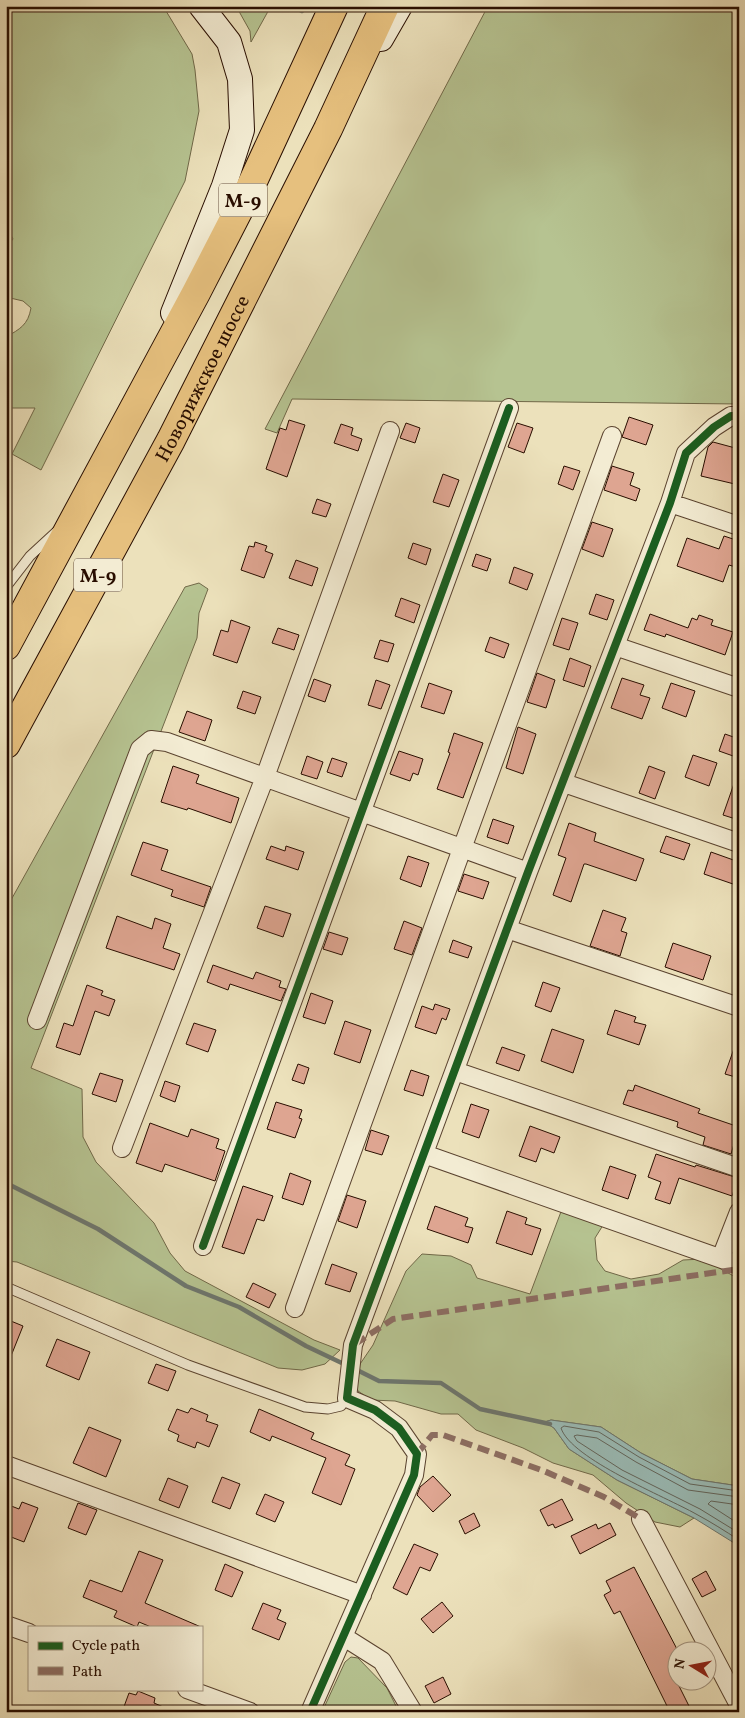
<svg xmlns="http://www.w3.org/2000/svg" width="745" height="1718" font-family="Vollkorn,serif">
<rect width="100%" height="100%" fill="#ece1bb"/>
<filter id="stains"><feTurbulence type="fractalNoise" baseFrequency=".004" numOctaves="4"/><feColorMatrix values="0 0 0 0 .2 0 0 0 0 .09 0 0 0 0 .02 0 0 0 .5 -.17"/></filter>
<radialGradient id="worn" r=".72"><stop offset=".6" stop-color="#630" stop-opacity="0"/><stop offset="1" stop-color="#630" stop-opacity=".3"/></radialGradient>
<path fill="#b6c391" stroke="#706848" d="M 6,6 L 163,6 L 192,54 L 195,70 L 199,111 L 185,181 L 41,470 L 12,454 L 35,408 L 11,408 L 6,406 L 6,337 C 20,329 28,325 31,308 L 23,301 L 6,297 L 6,248 L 13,239 L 6,226 Z
M 236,6 L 271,6 L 251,42 L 250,31 Z
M 488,6 L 739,6 L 739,404 L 292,399 L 277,433 L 265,429 Z
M 199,583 L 208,589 L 199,613 L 197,638 L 31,1068 L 82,1089 L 83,1137 L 96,1162 L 154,1223 L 170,1253 L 185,1271 L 314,1340 L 340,1350 L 325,1364 L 302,1370 L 278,1368 L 17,1262 L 6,1261 L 6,909 L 185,587 Z
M 562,1209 L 605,1222 L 595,1238 L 597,1260 L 605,1271 L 631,1279 L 659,1274 L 683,1260 L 703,1259 L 739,1279 L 739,1486 L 692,1479 L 641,1453 L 601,1427 L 551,1420 L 545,1422 L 554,1428 L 569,1449 L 617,1480 L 694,1518 L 680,1527 L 655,1522 L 626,1503 L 593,1475 L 553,1463 L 523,1448 L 476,1430 L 458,1414 L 441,1414 L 395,1401 L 371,1400 L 358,1391 L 355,1384 L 358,1367 L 373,1345 L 406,1271 L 422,1254 L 451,1256 L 471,1265 L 477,1278 L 530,1294 Z
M 351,1657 L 358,1658 L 387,1688 L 399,1712 L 322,1712 L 345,1662 Z"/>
<path fill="#9abcb7" stroke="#6d766e" d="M 551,1420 L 601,1427 L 641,1453 L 692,1479 L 739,1486 L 739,1546 L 694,1518 L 617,1480 L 569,1449 L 554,1428 L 544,1422 Z"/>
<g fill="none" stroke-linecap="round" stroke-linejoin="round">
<path stroke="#62655c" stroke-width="1" d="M 739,1491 L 690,1484 L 639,1457 L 599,1432 L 564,1426 L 561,1428 C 571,1459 666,1497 696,1514 C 711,1522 725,1531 739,1540
M 739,1497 L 688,1490 L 636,1462 L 597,1438 L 577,1435 L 574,1436 L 577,1441 L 622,1470 L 700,1509 L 739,1533
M 739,1505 L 711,1501 L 708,1504 L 739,1524"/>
<path stroke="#6d766e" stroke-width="4.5" d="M 293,6 L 302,11
M 6,1183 L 98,1229 L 186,1286 L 239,1307 L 306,1346 L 346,1365
M 355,1369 L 379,1381 L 441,1383 L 480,1409 L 550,1424"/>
</g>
<path fill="#dea591" stroke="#290e00" d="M 629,417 L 653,425 L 646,445 L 622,437 Z
M 289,420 L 305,425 L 287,477 L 266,469 L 280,428 L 286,430 Z
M 406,423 L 420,428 L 415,443 L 400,438 Z
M 517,423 L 533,428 L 524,453 L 508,447 Z
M 341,424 L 353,428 L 351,435 L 362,439 L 358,451 L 334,443 Z
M 713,442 L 739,449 L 739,485 L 701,476 L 708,447 Z
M 564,466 L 580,471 L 573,490 L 558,484 Z
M 612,466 L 634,473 L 630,485 L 640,489 L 636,501 L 604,490 Z
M 443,474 L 459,480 L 449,507 L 433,502 Z
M 317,499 L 331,504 L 326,517 L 312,513 Z
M 592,522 L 613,529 L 603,557 L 582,549 Z
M 724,536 L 739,541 L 739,568 L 729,565 L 723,582 L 677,566 L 687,538 L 719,549 Z
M 255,542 L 267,546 L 265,551 L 273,554 L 264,578 L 241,570 L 249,546 L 254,547 Z
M 413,543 L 431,549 L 426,565 L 408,558 Z
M 476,554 L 491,559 L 487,571 L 472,566 Z
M 296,560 L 318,568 L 312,586 L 289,578 Z
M 514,567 L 533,574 L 527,590 L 509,583 Z
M 596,594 L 614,600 L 607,620 L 589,614 Z
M 401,598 L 420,605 L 414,623 L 395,616 Z
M 650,614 L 688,628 L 692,618 L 697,620 L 699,615 L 713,620 L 711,625 L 733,632 L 725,655 L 666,634 L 665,637 L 644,630 Z
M 562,618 L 578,623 L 569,650 L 553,645 Z
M 231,620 L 250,627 L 237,663 L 213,655 L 221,630 L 228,632 Z
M 278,628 L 299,635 L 294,650 L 272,643 Z
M 490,637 L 509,644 L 504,658 L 485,651 Z
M 380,640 L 394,644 L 388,662 L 374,658 Z
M 570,658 L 591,666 L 584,687 L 563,680 Z
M 537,673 L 555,680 L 546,708 L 527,702 Z
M 622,678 L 644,685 L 640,695 L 650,698 L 642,719 L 611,708 Z
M 314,679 L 331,685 L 325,702 L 308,696 Z
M 376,680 L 390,685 L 381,709 L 368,705 Z
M 429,683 L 452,691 L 444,714 L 421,707 Z
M 671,683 L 695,691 L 686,717 L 662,708 Z
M 243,691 L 261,697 L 255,714 L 237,708 Z
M 187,711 L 212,720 L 205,741 L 179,732 Z
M 518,727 L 536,734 L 523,774 L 506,768 Z
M 454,733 L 483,743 L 463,798 L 437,789 L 450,753 L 448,752 Z
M 725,734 L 739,739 L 739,748 L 736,757 L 719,751 Z
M 399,751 L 423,759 L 418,775 L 413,773 L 410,781 L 390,774 Z
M 693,755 L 717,763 L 709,786 L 685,777 Z
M 307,756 L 323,762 L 317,779 L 301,774 Z
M 332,758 L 347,763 L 342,777 L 327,772 Z
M 173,766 L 199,775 L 196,783 L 239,798 L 231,823 L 188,808 L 187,810 L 161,802 Z
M 649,766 L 665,772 L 655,799 L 639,793 Z
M 737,775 L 739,775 L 739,820 L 723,815 Z
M 493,819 L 514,826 L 508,844 L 487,837 Z
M 569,823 L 596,833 L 594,841 L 644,859 L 636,881 L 586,864 L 584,864 L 571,902 L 553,895 L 566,858 L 558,855 Z
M 666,836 L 690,844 L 684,860 L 660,852 Z
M 143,842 L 168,850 L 161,870 L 211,887 L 204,907 L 171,896 L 173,890 L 131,875 Z
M 271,846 L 285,851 L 286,846 L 304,852 L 298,870 L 266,859 Z
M 711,852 L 739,862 L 739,868 L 733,884 L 704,874 Z
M 408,856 L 429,863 L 421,887 L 400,879 Z
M 464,874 L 489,882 L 483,899 L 458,891 Z
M 265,906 L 291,914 L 283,937 L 257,928 Z
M 603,910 L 626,918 L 621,931 L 627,933 L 620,956 L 590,946 Z
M 117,916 L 152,929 L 155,918 L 171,924 L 163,948 L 180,954 L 174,970 L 106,948 Z
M 404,921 L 422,928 L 412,955 L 394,949 Z
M 329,932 L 348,938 L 342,955 L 323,949 Z
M 453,940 L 472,947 L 468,958 L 449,952 Z
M 673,943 L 711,956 L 703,980 L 665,967 Z
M 213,965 L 253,979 L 256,972 L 281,981 L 279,987 L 286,989 L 281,1001 L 230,984 L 228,990 L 207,982 Z
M 543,982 L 560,988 L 551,1012 L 535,1006 Z
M 87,985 L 103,991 L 101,995 L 115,1000 L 109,1016 L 95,1011 L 80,1055 L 56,1047 L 64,1023 L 73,1026 Z
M 311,993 L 333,1001 L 325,1024 L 303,1017 Z
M 435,1004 L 450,1009 L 446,1020 L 442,1018 L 436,1034 L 415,1027 L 422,1006 L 433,1010 Z
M 615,1010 L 636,1017 L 634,1022 L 646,1025 L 639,1045 L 607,1034 Z
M 345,1021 L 371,1030 L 360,1063 L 334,1054 Z
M 194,1023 L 216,1030 L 208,1052 L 186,1044 Z
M 552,1029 L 584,1040 L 573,1073 L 541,1061 Z
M 737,1040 L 739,1041 L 739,1078 L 725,1074 Z
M 502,1047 L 525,1055 L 519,1071 L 496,1063 Z
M 298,1064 L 309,1068 L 304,1084 L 292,1080 Z
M 411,1070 L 429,1076 L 423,1096 L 404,1090 Z
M 100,1073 L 123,1080 L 116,1102 L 92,1094 Z
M 165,1081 L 180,1086 L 175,1102 L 160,1096 Z
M 635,1085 L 700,1109 L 698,1113 L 739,1127 L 731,1154 L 703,1145 L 705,1137 L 677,1127 L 678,1122 L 623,1104 L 628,1090 L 633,1091 Z
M 276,1102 L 302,1110 L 299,1118 L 302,1119 L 295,1138 L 267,1129 Z
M 471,1104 L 489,1110 L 479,1138 L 462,1132 Z
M 150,1123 L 188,1137 L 191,1129 L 219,1139 L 216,1148 L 225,1151 L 215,1181 L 165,1164 L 162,1172 L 136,1163 Z
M 530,1126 L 560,1137 L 554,1153 L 541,1148 L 536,1162 L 519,1156 Z
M 371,1130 L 389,1136 L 382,1155 L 365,1150 Z
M 656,1154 L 695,1167 L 696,1165 L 738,1178 L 732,1196 L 679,1178 L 670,1204 L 655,1199 L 661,1182 L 648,1177 Z
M 610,1166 L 636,1175 L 628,1199 L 602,1190 Z
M 290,1173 L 311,1181 L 303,1205 L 282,1198 Z
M 243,1186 L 273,1196 L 264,1221 L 257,1219 L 244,1254 L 222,1247 Z
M 347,1195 L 366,1201 L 357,1228 L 338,1221 Z
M 435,1206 L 468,1218 L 465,1226 L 473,1228 L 468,1243 L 427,1229 Z
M 507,1211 L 527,1218 L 525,1224 L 541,1229 L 532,1255 L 496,1243 Z
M 332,1264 L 357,1273 L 350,1292 L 325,1284 Z
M 253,1283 L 276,1294 L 269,1308 L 246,1297 Z
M 6,1319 L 23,1326 L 7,1366 L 6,1365 Z
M 57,1339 L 90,1352 L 79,1380 L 46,1366 Z
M 156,1364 L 176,1371 L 168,1391 L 148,1383 Z
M 191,1408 L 208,1415 L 206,1421 L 218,1425 L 209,1447 L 197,1442 L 195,1448 L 177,1441 L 179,1435 L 168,1430 L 177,1409 L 188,1413 Z
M 259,1409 L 314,1433 L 311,1439 L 350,1455 L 345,1465 L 355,1469 L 341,1505 L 312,1493 L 326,1458 L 272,1436 L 270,1441 L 250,1432 Z
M 89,1427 L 121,1440 L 106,1477 L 73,1463 Z
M 433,1476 L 451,1495 L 433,1512 L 417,1495 L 420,1487 Z
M 222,1477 L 240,1484 L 230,1509 L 212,1502 Z
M 168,1478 L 188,1486 L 179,1508 L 159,1500 Z
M 265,1494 L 284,1502 L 275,1522 L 256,1514 Z
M 562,1499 L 573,1520 L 555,1528 L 553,1524 L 548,1526 L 540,1510 Z
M 22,1502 L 38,1508 L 24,1542 L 6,1535 L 6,1504 L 19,1509 Z
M 78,1503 L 97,1510 L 86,1535 L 68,1528 Z
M 474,1513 L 480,1526 L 465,1534 L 459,1521 Z
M 610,1523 L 616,1535 L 580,1554 L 571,1536 L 596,1524 L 598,1529 Z
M 414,1544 L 438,1554 L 430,1571 L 420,1567 L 407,1595 L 393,1588 Z
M 139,1551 L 163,1560 L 145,1603 L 201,1627 L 151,1627 L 139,1622 L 137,1627 L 114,1617 L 117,1611 L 83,1597 L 90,1580 L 122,1592 Z
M 225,1564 L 243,1572 L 232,1597 L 215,1590 Z
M 634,1567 L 678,1651 L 678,1684 L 692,1712 L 670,1712 L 620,1611 L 614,1614 L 604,1595 L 611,1591 L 606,1581 Z
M 706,1571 L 716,1590 L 702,1597 L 692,1579 Z
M 442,1602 L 453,1616 L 433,1633 L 421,1619 Z
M 263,1603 L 281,1610 L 277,1619 L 286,1623 L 279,1640 L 252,1629 Z
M 443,1677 L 451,1694 L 434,1703 L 425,1686 Z
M 138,1691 L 155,1698 L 154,1703 L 175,1712 L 122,1712 L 129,1693 L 136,1695 Z"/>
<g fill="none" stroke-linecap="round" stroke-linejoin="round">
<g stroke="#5a432f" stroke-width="11">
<path id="lane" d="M 6,587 L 30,556 L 56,532
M 6,1287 L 188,1365 L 305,1407 L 328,1409 L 341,1406 L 347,1398"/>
</g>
<g stroke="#5a432f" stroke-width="20">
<path id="street" d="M 670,503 L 739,526
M 615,646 L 739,688
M 564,783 L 739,843
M 507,929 L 739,1007
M 37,1020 L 140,749 L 151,740 L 167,742 L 528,872
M 455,1071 L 739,1168
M 122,1148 L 265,777 L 390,431
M 424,1154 L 739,1265
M 203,1246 L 509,408
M 721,1258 L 739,1212
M 295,1308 L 612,436
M 6,1465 L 362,1595
M 641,1519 L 739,1705
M 6,1625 L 29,1633
M 344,1637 L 382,1661 L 413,1712
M 187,1689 L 250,1712
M 310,1712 L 414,1475 L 417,1454 L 399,1428 L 375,1410 L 347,1398 L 353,1345 L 528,872 L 670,503 L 686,453 L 714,427 L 731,416 L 739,416"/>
</g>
<g stroke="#290e00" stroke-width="26">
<path id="secondary" d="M 381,39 L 400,6
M 173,313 L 224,186 L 242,130 L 240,79 L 229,42 L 201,6"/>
</g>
<g stroke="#290e00" stroke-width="30">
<g id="highway">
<path d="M 6,646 L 196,293 L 249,190 L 334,6"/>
<path id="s1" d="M 6,744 L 171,440 L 328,129 L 385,6"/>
</g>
</g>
<use href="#lane" stroke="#f3ecd3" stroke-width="9"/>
<use href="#street" stroke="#f3ecd3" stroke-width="18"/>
<use href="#secondary" stroke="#f3ecd3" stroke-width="24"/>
<use href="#highway" stroke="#e6c07e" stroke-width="28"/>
<path stroke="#8d6e63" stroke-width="6" stroke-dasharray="12 6" stroke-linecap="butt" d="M 355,1344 L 393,1319 L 739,1269
M 417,1454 L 432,1435 L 443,1435 L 544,1471 L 604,1497 L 641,1519"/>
<g stroke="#f3ecd3" stroke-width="11">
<path id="cycleway" d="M 203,1246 L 509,408
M 310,1712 L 414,1475 L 417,1454 L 399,1428 L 375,1410 L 347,1398 L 353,1345 L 528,872 L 670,503 L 686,453 L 714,427 L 731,416 L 739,416"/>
</g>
<use href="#cycleway" stroke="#1b5e20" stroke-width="8"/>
</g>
<g text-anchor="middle" stroke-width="5" stroke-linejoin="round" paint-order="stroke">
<g fill="#f3ecd3" stroke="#66513f" stroke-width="1">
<rect x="219" y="183.5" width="48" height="33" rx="4"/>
<rect x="74" y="558.5" width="48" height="33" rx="4"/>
</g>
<g font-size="19" font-weight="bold" fill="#290e00">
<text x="243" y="207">М-9</text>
<text x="98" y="582">М-9</text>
</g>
<g font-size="20" fill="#290e00" stroke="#f3ecd3">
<text dy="7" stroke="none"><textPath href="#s1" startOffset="415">Новорижское шоссе</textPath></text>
</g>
</g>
<rect width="745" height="1718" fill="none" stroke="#ece1bb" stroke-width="25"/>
<rect x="8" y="8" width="730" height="1703" fill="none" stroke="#290e00" stroke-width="2.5"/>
<rect x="12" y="12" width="720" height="1693" fill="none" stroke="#290e00"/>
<rect x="28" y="1626" width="175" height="65" fill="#f3ecd3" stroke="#a2937f"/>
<rect x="38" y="1642" width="25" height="8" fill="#1b5e20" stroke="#a2937f"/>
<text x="72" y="1650" font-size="15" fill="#290e00">Cycle path</text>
<rect x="38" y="1667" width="25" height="8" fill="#8d6e63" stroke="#a2937f"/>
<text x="72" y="1676" font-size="15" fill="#290e00">Path</text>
<g transform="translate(692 1666) rotate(280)"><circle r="24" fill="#f3ecd3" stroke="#a2937f"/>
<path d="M0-4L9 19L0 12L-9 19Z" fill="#8f2418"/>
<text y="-8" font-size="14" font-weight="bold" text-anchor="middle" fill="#290e00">N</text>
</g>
<rect width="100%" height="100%" filter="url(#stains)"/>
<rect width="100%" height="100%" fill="url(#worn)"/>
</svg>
